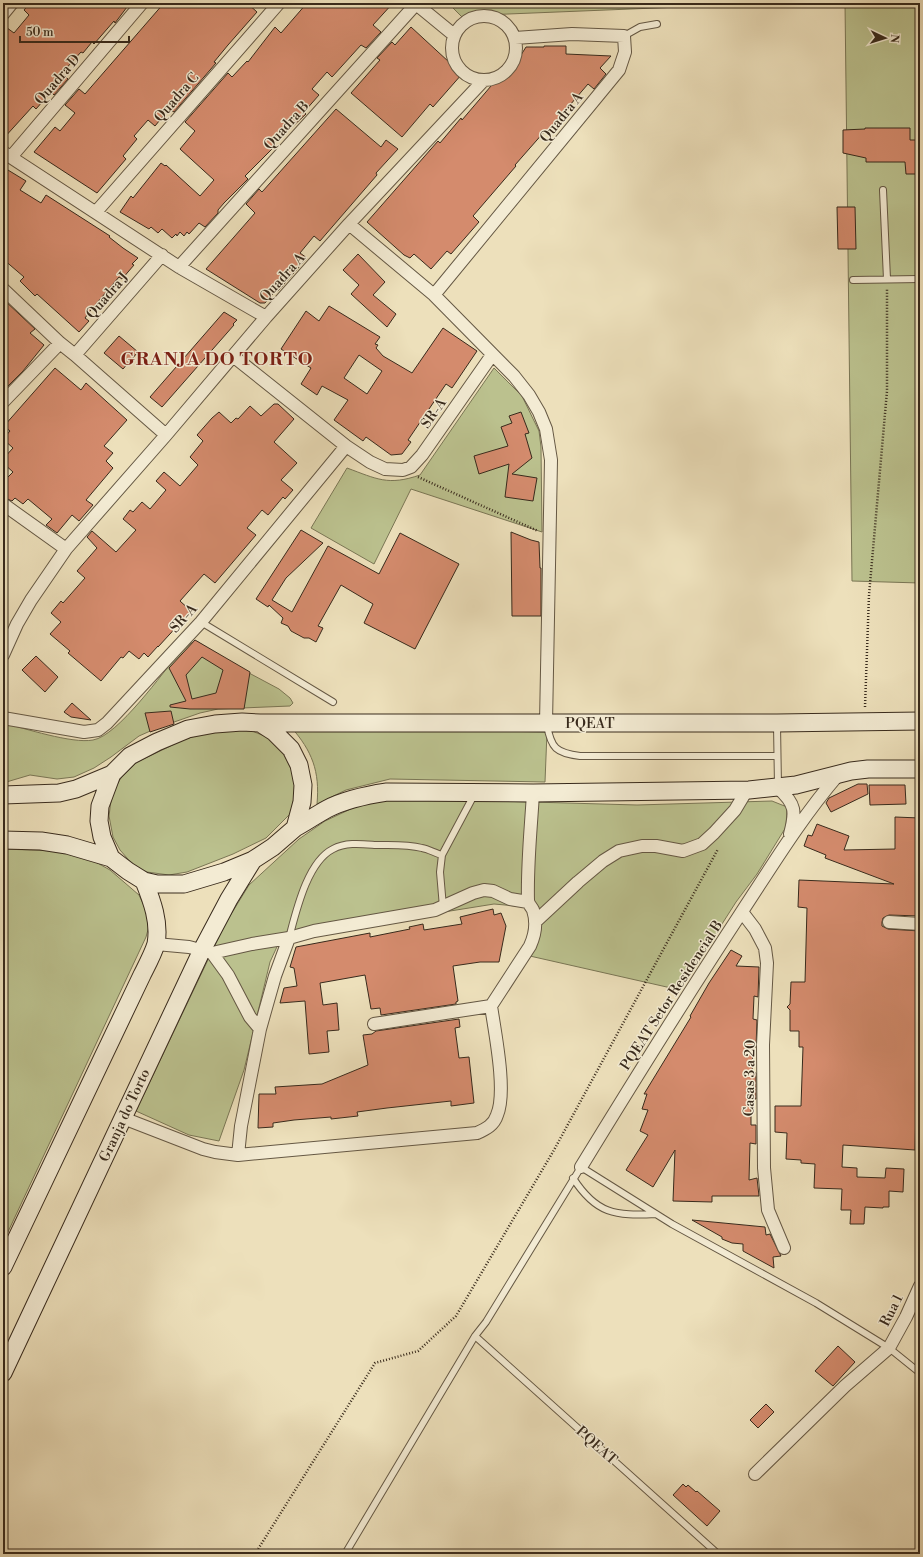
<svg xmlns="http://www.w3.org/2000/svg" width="923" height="1557" font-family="'Libre Bodoni',serif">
<rect width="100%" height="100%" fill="#ede0bb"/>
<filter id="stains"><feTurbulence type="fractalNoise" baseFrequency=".005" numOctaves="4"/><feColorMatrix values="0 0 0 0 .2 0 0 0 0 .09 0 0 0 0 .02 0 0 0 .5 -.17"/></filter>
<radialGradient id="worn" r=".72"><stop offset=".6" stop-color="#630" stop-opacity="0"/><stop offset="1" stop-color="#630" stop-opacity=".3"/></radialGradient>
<path fill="#bbc18e" stroke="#7a7655" d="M 448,3 L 778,3 L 484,15 L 463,18 Z
M 845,3 L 920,3 L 920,583 L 852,581 Z
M 494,368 L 522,396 L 539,431 L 541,447 L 542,532 L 411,489 L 374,564 L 311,528 L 347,468 C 377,479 388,486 420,475 Z
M 198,642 L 234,665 L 279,689 L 290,698 L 293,703 L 290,706 L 218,709 L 200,713 L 157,728 L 139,736 L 111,757 L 94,768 L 74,777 L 57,779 L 30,775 L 3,783 L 3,723 C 24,728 72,744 93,740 C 118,736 163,672 180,652 L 191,643 Z
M 291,727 L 547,732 L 545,782 L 390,779 L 346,790 L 317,804 C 320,771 312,751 291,727 Z
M 232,730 L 252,731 L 267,737 L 290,759 L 297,781 L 291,813 L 266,838 L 233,854 L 187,872 L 169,875 L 147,872 L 134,866 L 120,850 L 113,837 L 109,816 L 112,793 L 121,778 L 137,762 L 185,739 L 210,732 Z
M 391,798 L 637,805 L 772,801 L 787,807 L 786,827 L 757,874 L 736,902 L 680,990 L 521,954 L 533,922 L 527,907 L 494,904 L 281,938 L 270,962 L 244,1070 L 219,1141 L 189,1135 L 136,1111 L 225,924 L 249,885 L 299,839 L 325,821 L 355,807 Z
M 3,849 L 57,851 L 92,860 L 110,870 L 139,895 L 145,908 L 149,926 L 146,937 L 7,1234 L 3,1236 Z"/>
<path fill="#d48b6d" stroke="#382a1c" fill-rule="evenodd" d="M 30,3 L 130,3 L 115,23 L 114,21 L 94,44 L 92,42 L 83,53 L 81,52 L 62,73 L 68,79 L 54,95 L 51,92 L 36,109 L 33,106 L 3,139 L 3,25 L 14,33 L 29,15 L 24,10 Z
M 164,3 L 247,3 L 257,12 L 228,45 L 214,62 L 216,63 L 174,112 L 169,109 L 155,126 L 148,120 L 134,136 L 137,139 L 123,156 L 126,159 L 97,193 L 34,152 L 55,127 L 60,131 L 75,113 L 65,105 L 79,89 L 85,94 Z
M 307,3 L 393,3 L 373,25 L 381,32 L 366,48 L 361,45 L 332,77 L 327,72 L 312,89 L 319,95 L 304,112 L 306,114 L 291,128 L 288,126 L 274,143 L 276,145 L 245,176 L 248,179 L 224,203 L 218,210 L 218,213 L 205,227 L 199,223 L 189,234 L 187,232 L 184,236 L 180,232 L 177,236 L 176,234 L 172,238 L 162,229 L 158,233 L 151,227 L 149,229 L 120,212 L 131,196 L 133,198 L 161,163 L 165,166 L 166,165 L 200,196 L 214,180 L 180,149 L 195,131 L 185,122 L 228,73 L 232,77 L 247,61 L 248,62 L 275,27 L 281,33 Z
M 411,27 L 462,74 L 433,107 L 430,104 L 402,137 L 351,93 L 380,60 L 377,58 L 392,42 L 395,45 Z
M 544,46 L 566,46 L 566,54 L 611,56 L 600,68 L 606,74 L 594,89 L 588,84 L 546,133 L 544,132 L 515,165 L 516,166 L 473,216 L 479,222 L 451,254 L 447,251 L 431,269 L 414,254 L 410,258 L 404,255 L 367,222 L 438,141 L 440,143 L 461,118 L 462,120 L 497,79 L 493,76 L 516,51 L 521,55 L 526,47 L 544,47 Z
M 336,109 L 381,147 L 386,140 L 398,149 L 376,173 L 377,175 L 320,241 L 314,236 L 300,253 L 307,258 L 278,291 L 276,290 L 265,303 L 260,303 L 206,269 L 255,213 L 246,204 L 259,189 L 262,192 Z
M 865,128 L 910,128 L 910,140 L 920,140 L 920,174 L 906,174 L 905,162 L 866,162 L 866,158 L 843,153 L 843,130 L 865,129 Z
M 3,167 L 26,181 L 20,190 L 41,203 L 46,195 L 110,236 L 109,237 L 123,248 L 138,258 L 132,264 L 134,265 L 122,279 L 119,277 L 90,311 L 85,318 L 89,321 L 79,332 L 37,294 L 35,296 L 20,281 L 24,277 L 3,259 Z
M 837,207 L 855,207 L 856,249 L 838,249 Z
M 358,254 L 385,282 L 373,295 L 396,314 L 387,327 L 351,294 L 359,285 L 343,270 Z
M 3,299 L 35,329 L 30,333 L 44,345 L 23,371 L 3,391 Z
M 329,306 L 380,337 L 375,344 L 378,345 L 376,348 L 383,356 L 412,373 L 443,328 L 477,351 L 452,388 L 446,384 L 408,440 L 411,442 L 402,454 L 391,455 L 366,437 L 363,441 L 334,420 L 348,400 L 322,386 L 317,395 L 301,384 L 311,368 L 281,349 L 306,311 L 319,321 ZM 359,355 L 382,371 L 367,394 L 344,378 Z
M 224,312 L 237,320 L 233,324 L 234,325 L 162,407 L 150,397 Z
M 119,336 L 138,352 L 123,369 L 104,353 Z
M 55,368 L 81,390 L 86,383 L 127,420 L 104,446 L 113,453 L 106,461 L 113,468 L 86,500 L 93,505 L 79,521 L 72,515 L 57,533 L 46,525 L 52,519 L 28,499 L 23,504 L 15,498 L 12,501 L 3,497 L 3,482 L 13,472 L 3,463 L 3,459 L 13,448 L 3,439 L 10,431 L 4,426 Z
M 274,404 L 278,404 L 294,419 L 274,442 L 297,463 L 281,480 L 293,490 L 285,499 L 283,497 L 268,515 L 262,510 L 247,528 L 256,535 L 215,583 L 204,574 L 180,601 L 191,611 L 158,647 L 158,646 L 148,657 L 144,653 L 139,659 L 129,651 L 123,658 L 121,657 L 101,681 L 68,653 L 70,651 L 50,634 L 61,622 L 51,613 L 61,601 L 63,603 L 85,578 L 77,571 L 97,548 L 87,537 L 92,531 L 116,552 L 136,530 L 123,519 L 130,510 L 133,512 L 142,502 L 150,509 L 166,490 L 156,481 L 164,472 L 180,486 L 198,465 L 190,457 L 203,441 L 197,435 L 212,418 L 219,412 L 231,423 L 236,418 L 238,419 L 250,406 L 261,416 Z
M 521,412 L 529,433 L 525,434 L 532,458 L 512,474 L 537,478 L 533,501 L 505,497 L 509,464 L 479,474 L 474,456 L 508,446 L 501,427 L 512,423 L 509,416 Z
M 301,530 L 323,543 L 286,578 L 272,600 L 292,612 L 328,546 L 379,574 L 400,533 L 459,564 L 415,649 L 364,623 L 373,604 L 341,585 L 318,626 L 323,628 L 316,642 L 309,638 L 304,638 L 291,631 L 288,626 L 281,623 L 283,618 L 269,605 L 268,607 L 256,599 Z
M 511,532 L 531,540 L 539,542 L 540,568 L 541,568 L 541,616 L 512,616 Z
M 195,640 L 250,672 L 244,709 L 190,709 L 170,707 L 170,705 L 186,701 L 169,668 ZM 202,657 L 223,670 L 216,693 L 192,699 L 186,675 Z
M 36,656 L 58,677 L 45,692 L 22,670 Z
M 72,703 L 91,720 L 71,717 L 64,712 Z
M 171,711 L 174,724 L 150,732 L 145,713 Z
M 858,784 L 867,784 L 868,794 L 831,812 L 826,803 L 829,798 Z
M 869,785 L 905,785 L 906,804 L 870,805 Z
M 895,817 L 920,818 L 920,916 L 889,915 L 883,918 L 882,922 L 882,926 L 888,929 L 920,931 L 915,1150 L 843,1145 L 842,1167 L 857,1168 L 857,1177 L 885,1178 L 886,1168 L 904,1169 L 903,1192 L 889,1191 L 889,1207 L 883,1207 L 883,1208 L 865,1207 L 864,1224 L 850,1224 L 851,1210 L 841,1210 L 842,1189 L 814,1188 L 815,1164 L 801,1163 L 801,1160 L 786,1159 L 787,1133 L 775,1132 L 775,1106 L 801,1106 L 803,1047 L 799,1047 L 799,1031 L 790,1031 L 790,1010 L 787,1007 L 790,1004 L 791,982 L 805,982 L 807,908 L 798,907 L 799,880 L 894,884 L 825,858 L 826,855 L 804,846 L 808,835 L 812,836 L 817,824 L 849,836 L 844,850 L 895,849 Z
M 493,909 L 494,915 L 501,913 L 506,926 L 499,962 L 480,962 L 453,966 L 458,1001 L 456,1002 L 456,1004 L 381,1015 L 380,1008 L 371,1009 L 365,975 L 320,983 L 323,1005 L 337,1003 L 339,1030 L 327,1031 L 329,1052 L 309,1054 L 305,1001 L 280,1003 L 284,988 L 297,986 L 294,968 L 290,967 L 296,947 L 370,933 L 370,937 L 410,929 L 409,927 L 423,924 L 424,930 L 462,924 L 460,917 Z
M 731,950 L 742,956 L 736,966 L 759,967 L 758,997 L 754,996 L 753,1019 L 757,1020 L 756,1047 L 753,1047 L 752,1072 L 756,1073 L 756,1099 L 751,1099 L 751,1125 L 756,1125 L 756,1144 L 750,1143 L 749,1180 L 757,1178 L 759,1196 L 712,1196 L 712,1202 L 673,1201 L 675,1150 L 653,1187 L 626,1170 L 648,1135 L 640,1131 L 648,1110 L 642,1109 L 647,1094 L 644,1094 L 691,1017 L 690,1016 L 709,983 Z
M 459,1019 L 460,1027 L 455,1028 L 459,1058 L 469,1057 L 474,1103 L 451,1106 L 451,1101 L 387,1108 L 357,1112 L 358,1116 L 331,1119 L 331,1117 L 294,1120 L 273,1123 L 273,1127 L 258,1128 L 259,1094 L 276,1094 L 275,1087 L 322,1084 L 368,1065 L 363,1035 L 372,1034 L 376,1031 Z
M 692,1220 L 765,1227 L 766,1235 L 770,1234 L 781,1256 L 773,1257 L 774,1268 L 743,1251 L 743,1244 L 732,1243 L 722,1239 L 722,1237 Z
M 838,1346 L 855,1362 L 833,1386 L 815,1371 Z
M 766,1404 L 774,1412 L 758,1428 L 750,1420 Z
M 683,1484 L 686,1487 L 688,1485 L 696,1492 L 697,1491 L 720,1511 L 707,1526 L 673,1495 Z"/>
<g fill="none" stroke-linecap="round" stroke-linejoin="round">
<g stroke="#655844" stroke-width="8">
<path id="lane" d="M 624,36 L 640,27 L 657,24
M 883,190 L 887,279
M 853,280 L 920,279
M 201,622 L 333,702
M 547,725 C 551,748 556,753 580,756 L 777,756
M 777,725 L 778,786
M 443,907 L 440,872 L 442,855 L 474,795
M 289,938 C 296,912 307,862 333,849 C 346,842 362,844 376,845 C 391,845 407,844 422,848 C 428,849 435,853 442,855
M 573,1178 C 596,1214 615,1216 656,1214
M 475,1336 L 718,1554
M 345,1554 L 475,1336 L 486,1322 L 581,1167 L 672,1224 L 816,1303 L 889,1348 L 920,1373"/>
</g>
<g stroke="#655844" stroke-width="14">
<path id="street" d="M 415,3 L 454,35
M 3,14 L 12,3
M452 48a32 32 0 1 1 64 0a32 32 0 1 1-64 0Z
M 3,152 L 179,267 L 266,317
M 11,157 L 142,3
M 96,212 L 279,3
M 349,224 L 434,295 L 514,376 L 529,395 L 539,412 L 546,429 L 551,460 L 546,723
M 179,267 L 416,4
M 3,289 L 60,343 L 75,355 L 166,435
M 434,295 L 619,70 L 625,52 L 624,36 L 572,34 L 515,38
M 75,355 L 162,255
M 233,356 L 346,446 L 370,462 L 385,469 L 403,470 L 411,467 L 422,455 L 492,355
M 3,402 L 60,343
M 3,504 L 66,549
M 3,655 L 17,624 L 31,600 L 66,549 L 166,435 L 266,317 L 349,224 L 483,81
M 3,718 L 84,732 L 98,730 L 107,723 L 201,622 L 346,446
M 778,788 C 796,804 796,812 790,834
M 742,912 L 755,929 L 765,948 L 767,963 L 763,1045 L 764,1168 L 768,1210 L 784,1248
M 535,922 L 578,882 L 603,861 L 619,851 L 642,846 L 656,846 L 683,851 L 702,844 L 714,833 L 735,810 L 747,790
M 889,922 L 920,924
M 156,944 L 189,947 L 212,953 L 252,944 L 289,938 L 314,931 L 435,910 L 473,893 L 484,890 L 493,891 L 510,899 L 528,902
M 212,953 L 228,975 L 250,1017 L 260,1029
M 374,1024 L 491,1006
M 123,1118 L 203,1149 L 215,1152 L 238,1155 L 477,1133 C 486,1129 494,1125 497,1115 C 507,1092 495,1033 491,1006 L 530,946 C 535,935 537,922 533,910 C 531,906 528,904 528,900 C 527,864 531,828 533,793
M 238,1155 L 241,1126 L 260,1029 L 275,976 L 289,938
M 581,1167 C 633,1082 686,997 741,913 C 772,866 801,818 838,775
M 755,1474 L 845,1386 L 889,1348 L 906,1317 L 920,1286"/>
</g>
<g stroke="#382a1c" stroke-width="19">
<path id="secondary" d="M 260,723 L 777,723 L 920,721
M 3,795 L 59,793 L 76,789 L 112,774 L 130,756 L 157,742 L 188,729 L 215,724 L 242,722 L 260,723 L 274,732 L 291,749 L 299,765 L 303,785 L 302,802 L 295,828 L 273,847 L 253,860 L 224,872 L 184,884 L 157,884 L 144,881 L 128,871 L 111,858 L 102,837 L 99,821 L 100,806 L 112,774
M 295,828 C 306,822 316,815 327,809 C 346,799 367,795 387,792 L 533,793 L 749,790 L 796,785 L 851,771 L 868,769 L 920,769
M 3,840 L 41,841 L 67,845 L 111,858
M 3,1267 L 142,975 C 147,965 153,954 156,944 C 160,922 152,901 144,881
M 3,1373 L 202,950 L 229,899 L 253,860"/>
</g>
<path stroke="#382a1c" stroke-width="2.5" stroke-dasharray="1 2" stroke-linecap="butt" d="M 418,477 L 538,531
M 865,707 L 869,595 L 887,391 L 887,289
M 255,1554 L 375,1363 L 418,1351 L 456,1316 L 554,1150 L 718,849"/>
<use href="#lane" stroke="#f3ebd3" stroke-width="6"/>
<use href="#street" stroke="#f3ebd3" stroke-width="12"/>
<use href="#secondary" stroke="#f3ebd3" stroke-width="17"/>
</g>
<g text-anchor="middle" stroke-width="3" stroke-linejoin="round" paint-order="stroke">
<g font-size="14" fill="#382a1c" stroke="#f3ebd3">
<text transform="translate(57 79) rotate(-49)" y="5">Quadra D</text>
<text transform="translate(176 97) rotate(-49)" y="5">Quadra C</text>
<text transform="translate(561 117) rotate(-51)" y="5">Quadra A</text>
<text transform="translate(286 125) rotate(-48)" y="5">Quadra B</text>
<text transform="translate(282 277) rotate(-48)" y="5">Quadra A</text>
<text transform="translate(107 295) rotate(-49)" y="5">Quadra J</text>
<text transform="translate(433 413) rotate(-55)" y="5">SR-A</text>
<text transform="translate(183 618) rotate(-48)" y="5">SR-A</text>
<text x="590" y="728">PQEAT</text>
<text transform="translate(671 995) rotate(-57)" y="5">PQEAT Setor Residencial B</text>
<text transform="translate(749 1078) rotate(-89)" y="5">Casas 3 a 20</text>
<text transform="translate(124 1115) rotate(-65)" y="5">Granja do Torto</text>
<text transform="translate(891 1310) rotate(-63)" y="5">Rua 1</text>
<text transform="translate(597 1445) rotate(42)" y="5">PQEAT</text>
</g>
<g font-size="18" font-weight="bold" letter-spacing="1" fill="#7a1f14" stroke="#f3ebd3">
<text x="217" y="365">GRANJA DO TORTO</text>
</g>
</g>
<rect width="923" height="1557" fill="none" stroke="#ede0bb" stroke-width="16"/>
<rect x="4" y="4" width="915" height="1549" fill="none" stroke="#382a1c" stroke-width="2"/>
<rect x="8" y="8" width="907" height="1541" fill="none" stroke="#382a1c"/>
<g transform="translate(885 38) rotate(94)" stroke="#f3ebd3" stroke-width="3" paint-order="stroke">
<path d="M0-3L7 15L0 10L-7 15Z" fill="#382a1c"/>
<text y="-6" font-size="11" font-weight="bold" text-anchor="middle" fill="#382a1c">N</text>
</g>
<path d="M20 36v6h109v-6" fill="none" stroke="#382a1c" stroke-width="2"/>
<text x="26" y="36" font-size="12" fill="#382a1c" stroke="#f3ebd3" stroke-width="3" paint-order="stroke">50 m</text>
<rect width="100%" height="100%" filter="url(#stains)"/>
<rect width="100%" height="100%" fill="url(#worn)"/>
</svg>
